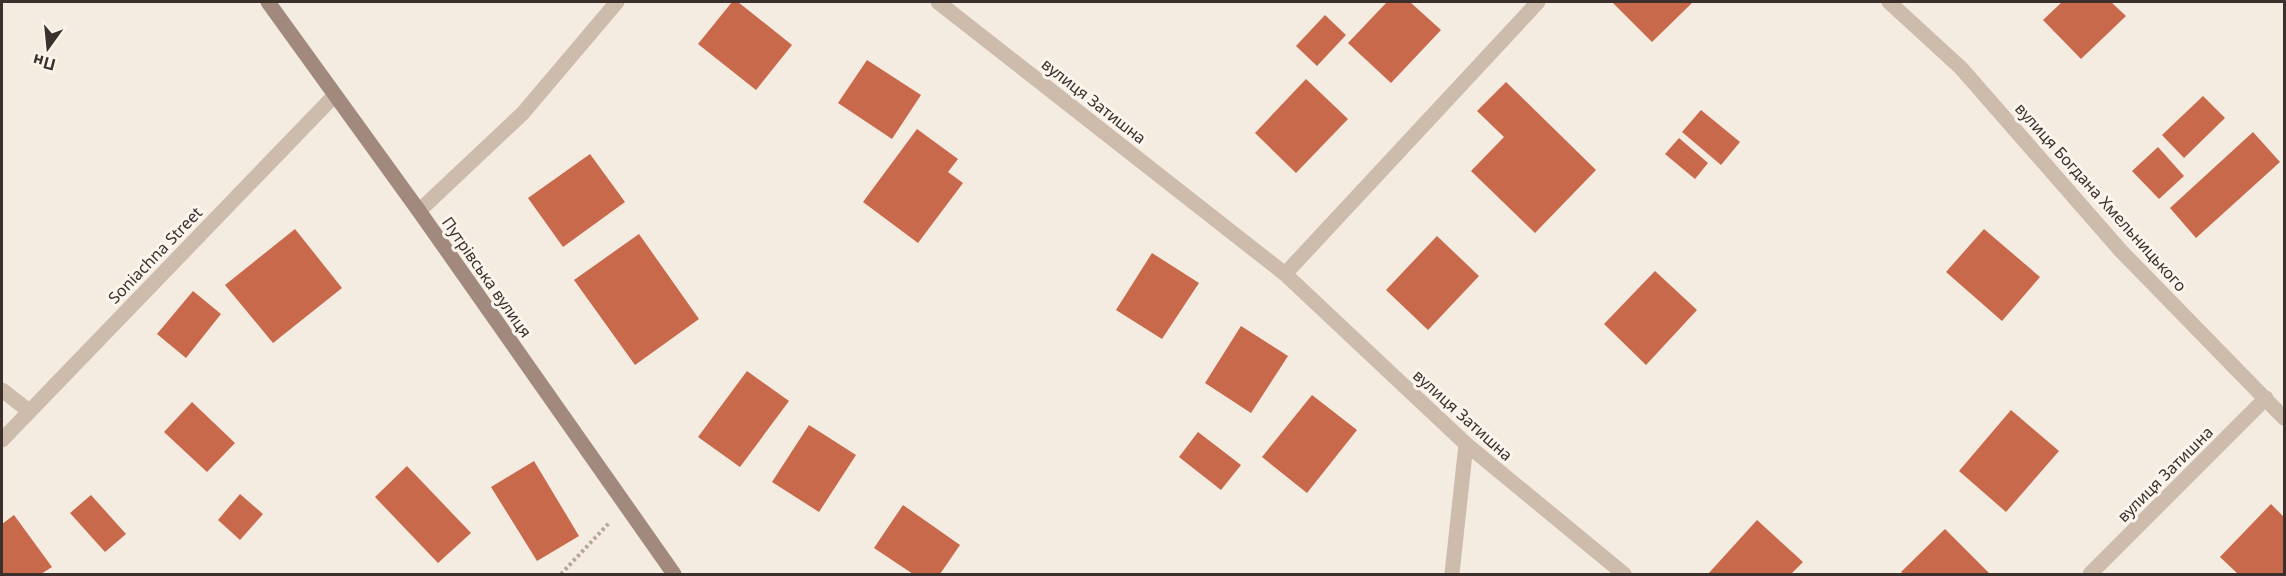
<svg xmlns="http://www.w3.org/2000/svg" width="2286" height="576" font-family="'Noto Sans',sans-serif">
<rect width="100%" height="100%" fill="#f4ebe1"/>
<path fill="#c8694b" d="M 732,2 L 738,2 L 792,45 L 756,90 L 698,44 Z
M 1387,2 L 1410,2 L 1441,30 L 1391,83 L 1348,43 Z
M 1612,2 L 1693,2 L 1652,42 Z
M 2062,2 L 2111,2 L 2126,16 L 2081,59 L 2043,20 Z
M 1325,15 L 1346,35 L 1317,66 L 1296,46 Z
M 867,60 L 921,95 L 892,139 L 838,103 Z
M 1306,79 L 1348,119 L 1296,173 L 1255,133 Z
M 1506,82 L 1596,170 L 1535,233 L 1471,171 L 1504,137 L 1477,111 Z
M 2203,96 L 2225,118 L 2184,158 L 2162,135 Z
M 1701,110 L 1740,142 L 1721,165 L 1682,132 Z
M 917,129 L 958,159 L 948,172 L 963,183 L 918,243 L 863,202 Z
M 2253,132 L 2280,162 L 2196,238 L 2170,208 Z
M 1679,138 L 1708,163 L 1695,179 L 1665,154 Z
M 2158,147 L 2184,176 L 2159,199 L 2132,171 Z
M 590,154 L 625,202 L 563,247 L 528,198 Z
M 295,229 L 342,288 L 273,343 L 225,285 Z
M 1984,229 L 2040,277 L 2002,321 L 1946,272 Z
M 639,234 L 699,319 L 635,365 L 574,280 Z
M 1437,236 L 1479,276 L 1428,330 L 1386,290 Z
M 1152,253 L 1199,283 L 1162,339 L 1116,310 Z
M 1655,271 L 1697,310 L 1646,365 L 1604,324 Z
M 193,291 L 221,314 L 186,358 L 157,334 Z
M 1241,326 L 1288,356 L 1251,413 L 1205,383 Z
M 747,371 L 789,401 L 740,467 L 698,437 Z
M 1312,395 L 1357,430 L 1307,493 L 1262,457 Z
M 192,402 L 235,443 L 207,472 L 164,432 Z
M 2011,410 L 2059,451 L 2006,512 L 1959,471 Z
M 809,425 L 856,455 L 819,512 L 772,482 Z
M 1198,432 L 1241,465 L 1221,490 L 1179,457 Z
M 534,461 L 579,536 L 537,561 L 491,487 Z
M 407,466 L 471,533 L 438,563 L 375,497 Z
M 240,494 L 263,514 L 240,540 L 218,520 Z
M 91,495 L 126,534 L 105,552 L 70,513 Z
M 2271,504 L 2284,517 L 2284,574 L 2238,574 L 2220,557 Z
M 903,505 L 960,545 L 940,574 L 913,574 L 874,548 Z
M 14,515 L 52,567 L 41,574 L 2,574 L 2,524 Z
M 1757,520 L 1803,562 L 1791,574 L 1708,574 Z
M 1945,529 L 1990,574 L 1904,574 L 1901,572 Z"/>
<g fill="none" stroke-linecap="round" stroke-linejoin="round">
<path stroke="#b9a596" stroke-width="4" stroke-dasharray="3 3" stroke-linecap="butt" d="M 561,574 L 610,522"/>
<path stroke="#cdbbac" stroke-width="15" d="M 1452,574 L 1466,444"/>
<path stroke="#cdbbac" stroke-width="15" d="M 938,2 L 1285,274 L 1466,444 L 1624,574
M 1889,2 L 1961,68 L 2121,251 L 2284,418
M 419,211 L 523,113 L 617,2
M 1285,274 L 1538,2
M 2,390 L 29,411
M 2,440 L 334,96
M 2090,574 L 2266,398"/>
<path stroke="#a18a7d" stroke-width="15" d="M 268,2 L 419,211 L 674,574"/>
</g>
<g text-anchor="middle" stroke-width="6" stroke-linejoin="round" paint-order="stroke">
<g font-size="16" fill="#3b302b" stroke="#fbf5ee">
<text transform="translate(1094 101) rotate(38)" y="6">вулиця Затишна</text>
<text transform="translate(2101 197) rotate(48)" y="6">вулиця Богдана Хмельницького</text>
<text transform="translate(155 255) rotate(-46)" y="6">Soniachna Street</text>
<text transform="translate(487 277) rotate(55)" y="6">Путрівська вулиця</text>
<text transform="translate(1463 415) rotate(42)" y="6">вулиця Затишна</text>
<text transform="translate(2165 474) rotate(-45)" y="6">вулиця Затишна</text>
</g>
</g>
<rect width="2286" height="576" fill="none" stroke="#3b302b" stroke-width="6"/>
<g transform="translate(48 48) rotate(195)" stroke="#fbf5ee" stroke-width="4.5" paint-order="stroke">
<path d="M0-4.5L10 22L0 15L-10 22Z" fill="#3b302b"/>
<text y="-9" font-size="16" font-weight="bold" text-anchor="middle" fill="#3b302b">Пн</text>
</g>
</svg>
